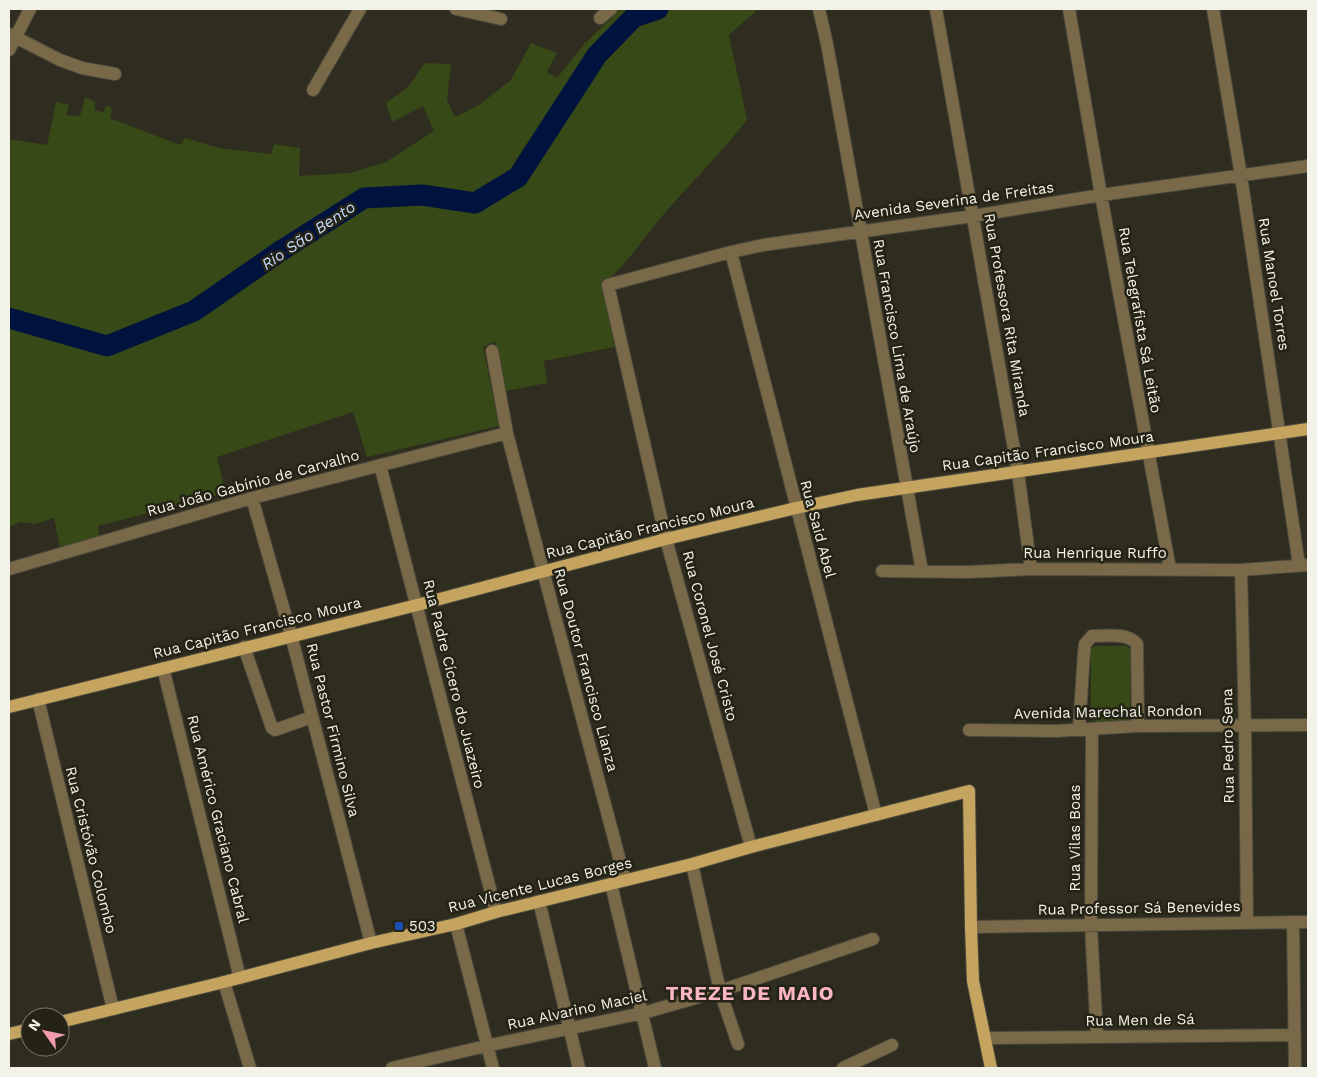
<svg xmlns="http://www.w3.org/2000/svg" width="1317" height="1077" font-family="'Work Sans',sans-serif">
<rect width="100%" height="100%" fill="#2f2d1f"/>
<path fill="#374916" d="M 621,9 L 758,9 L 729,35 L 747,120 C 721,153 691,183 663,215 C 644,238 628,262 606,282 L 619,346 L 544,361 L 547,383 L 506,391 L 495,341 L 483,347 L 499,426 L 367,457 L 353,412 L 217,457 L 226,493 L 98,526 L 100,539 L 60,549 L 54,518 L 35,524 L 20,522 L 9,527 L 9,139 L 47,145 L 56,102 L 69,105 L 66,115 L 80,116 L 85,97 L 95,102 L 95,110 L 104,113 L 106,105 L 112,108 L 110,118 L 180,145 L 185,138 L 219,148 L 271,154 L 274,144 L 300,148 L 299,176 L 350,173 L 386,162 L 434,131 L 423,106 L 392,122 L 386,103 L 408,87 L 425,63 L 451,64 L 447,100 L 455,117 L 479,105 L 511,80 L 531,43 L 557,53 L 547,72 L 557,78 L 584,44 Z
M 1094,646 L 1127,646 L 1131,650 L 1130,717 L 1126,723 L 1097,724 L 1091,717 L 1091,650 Z"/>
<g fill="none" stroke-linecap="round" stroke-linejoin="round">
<path stroke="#00123e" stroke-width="21" d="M 9,318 L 107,346 L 194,311 L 282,250 L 364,198 L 422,195 L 475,203 L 518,177 L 597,55 L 634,17 L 658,9"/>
<g stroke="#4a493b" stroke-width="14">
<path id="minor" d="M 456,9 L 501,19
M 819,9 L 827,44 L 922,571
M 936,9 L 1018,472 L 1031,569
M 1069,9 L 1101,195 L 1170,569
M 1213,9 L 1241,176 L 1299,565
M 600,18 L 611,9
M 9,34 L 60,60 L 82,68 L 115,74
M 9,50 L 30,9
M 313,90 L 360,9
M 731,252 L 876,815
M 492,351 L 507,433 L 543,571 L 625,880
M 380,465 L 496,912
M 252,498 L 291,635 L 371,943
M 9,569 L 252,498 L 507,433
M 1241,570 L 1245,726 L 1247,922
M 882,571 L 968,572 L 1031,569 L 1241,570 L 1308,565
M 244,647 L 272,728 L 275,730 L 312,717
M 163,668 L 240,978
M 38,699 L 113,1009
M 1079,729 L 1084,653 L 1085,644 L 1092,636 C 1106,636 1127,632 1137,644 L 1138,726
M 1092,729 L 1091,926 L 1097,1037
M 969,730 L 1056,731 L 1138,726 L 1308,725
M 751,847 L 666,539 L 608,285 L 731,252 L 763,245 L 973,216 L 1101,195 L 1308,166
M 692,864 L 720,991 L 738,1044
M 611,884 L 655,1068
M 539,901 L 579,1068
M 1293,922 L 1295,1068
M 456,924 L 493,1068
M 971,927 C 1083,926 1196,923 1308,922
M 224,982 L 250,1068
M 985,1038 L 1295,1035
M 392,1068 L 486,1046 L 643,1013 L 720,991 L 873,939
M 843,1068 L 892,1045"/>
</g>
<g stroke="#4a493b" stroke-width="14">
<path id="major" d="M 9,707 L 417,605 L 666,539 L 796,508 L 857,495 L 1308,429
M 60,1022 L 224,982 L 371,943 L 456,924 L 496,912 L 692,864 L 751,847 L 969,791 L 971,927 L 973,981 L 991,1068
M 9,1034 L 30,1029"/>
</g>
<use href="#minor" stroke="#796949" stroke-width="12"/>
<use href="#major" stroke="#c5a45f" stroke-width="12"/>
</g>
<rect fill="#1a4fb4" stroke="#252315" stroke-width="2" x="394" y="921" width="10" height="10" rx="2.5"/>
<g text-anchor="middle" stroke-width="5" stroke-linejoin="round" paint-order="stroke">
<g font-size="15" fill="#f3f2e8" stroke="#252315">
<text transform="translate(954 201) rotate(-8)" y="5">Avenida Severina de Freitas</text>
<text transform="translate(1274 284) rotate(81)" y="5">Rua Manoel Torres</text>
<text transform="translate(1007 315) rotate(80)" y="5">Rua Professora Rita Miranda</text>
<text transform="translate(1140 320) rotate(80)" y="5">Rua Telegrafista Sá Leitão</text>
<text transform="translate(897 346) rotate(80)" y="5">Rua Francisco Lima de Araújo</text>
<text transform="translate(1048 451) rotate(-8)" y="5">Rua Capitão Francisco Moura</text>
<text transform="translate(253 483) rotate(-15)" y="5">Rua João Gabínio de Carvalho</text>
<text transform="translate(650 528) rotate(-14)" y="5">Rua Capitão Francisco Moura</text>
<text transform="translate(818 529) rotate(75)" y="5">Rua Said Abel</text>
<text x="1095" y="558">Rua Henrique Ruffo</text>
<text transform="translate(257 628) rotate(-14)" y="5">Rua Capitão Francisco Moura</text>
<text transform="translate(710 636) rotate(75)" y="5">Rua Coronel José Cristo</text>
<text transform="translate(586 670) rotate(75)" y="5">Rua Doutor Francisco Lianza</text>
<text transform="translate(454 684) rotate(76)" y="5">Rua Padre Cícero do Juazeiro</text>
<text transform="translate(1108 712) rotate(-1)" y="5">Avenida Marechal Rondon</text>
<text transform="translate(333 730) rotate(76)" y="5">Rua Pastor Firmino Silva</text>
<text transform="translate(1228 746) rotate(-91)" y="5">Rua Pedro Sena</text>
<text transform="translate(218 819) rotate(76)" y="5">Rua Américo Graciano Cabral</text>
<text transform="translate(1075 838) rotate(-90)" y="5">Rua Vilas Boas</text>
<text transform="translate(91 850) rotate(76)" y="5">Rua Cristóvão Colombo</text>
<text transform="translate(540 885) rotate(-14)" y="5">Rua Vicente Lucas Borges</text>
<text transform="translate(1139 908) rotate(-1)" y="5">Rua Professor Sá Benevides</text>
<text transform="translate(577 1010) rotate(-12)" y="5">Rua Alvarino Maciel</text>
<text transform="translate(1140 1020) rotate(-1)" y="5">Rua Men de Sá</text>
</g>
<g font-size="15" fill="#f3f2e8" stroke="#252315" text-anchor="start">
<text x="409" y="931">503</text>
</g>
<g font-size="16" font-style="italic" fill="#c1d9fd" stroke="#252315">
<text transform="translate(308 235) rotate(-34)" y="6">Rio São Bento</text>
</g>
<g font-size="20" font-weight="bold" letter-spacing="1" fill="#fab6c5" stroke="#252315">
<text x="750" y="1000">TREZE DE MAIO</text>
</g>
</g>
<rect width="1317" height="1077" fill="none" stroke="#f3f2e8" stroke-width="20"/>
<g transform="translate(45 1032) rotate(303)"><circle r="24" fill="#252315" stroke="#777669"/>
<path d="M0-4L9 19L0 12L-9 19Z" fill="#f29aaf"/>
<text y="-8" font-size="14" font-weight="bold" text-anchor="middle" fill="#f3f2e8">N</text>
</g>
</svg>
